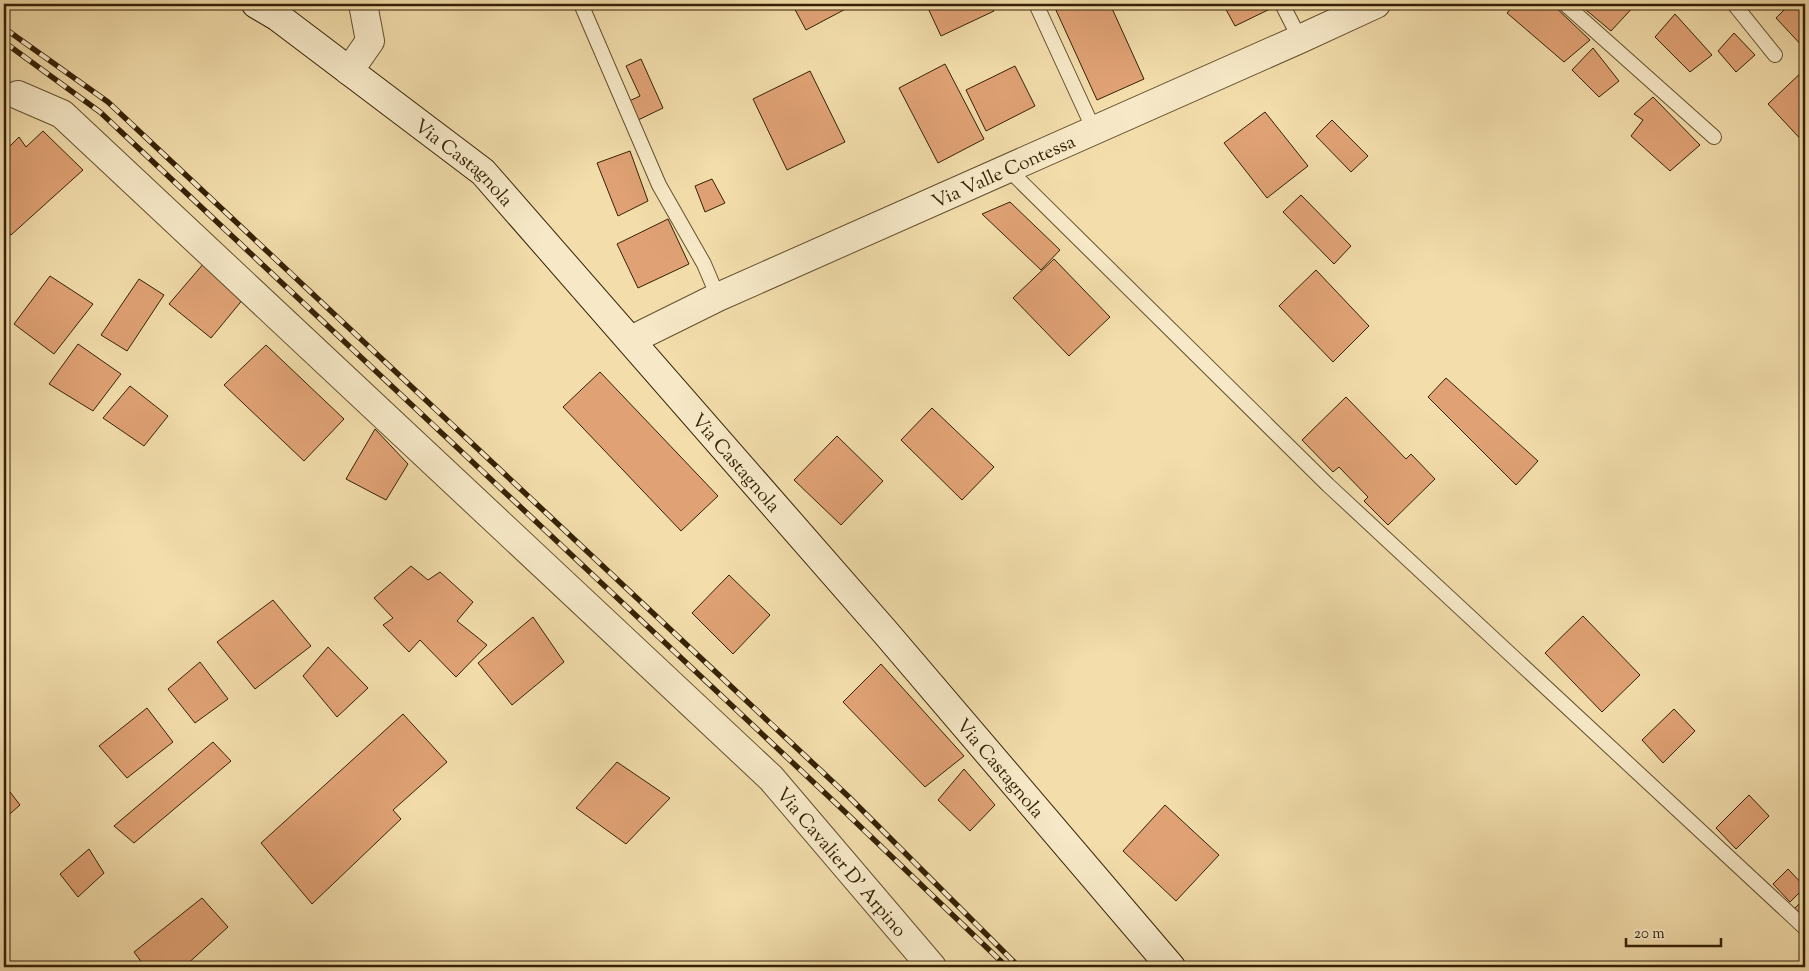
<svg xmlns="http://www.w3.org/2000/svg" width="1809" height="971" font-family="'Sorts Mill Goudy',serif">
<rect width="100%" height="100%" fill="#f2ddab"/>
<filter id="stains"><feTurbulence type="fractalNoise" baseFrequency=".004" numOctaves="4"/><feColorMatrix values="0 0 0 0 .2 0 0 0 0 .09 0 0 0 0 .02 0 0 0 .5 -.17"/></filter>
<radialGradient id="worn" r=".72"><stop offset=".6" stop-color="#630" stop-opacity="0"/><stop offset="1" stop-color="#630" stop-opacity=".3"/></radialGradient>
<path fill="#e0a275" stroke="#352105" d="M 792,4 L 855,4 L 806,30 Z
M 926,4 L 990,4 L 994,11 L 941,36 Z
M 1064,4 L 1110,4 L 1144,79 L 1097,100 L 1055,8 Z
M 1223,4 L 1270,4 L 1272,8 L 1235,26 Z
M 1515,4 L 1552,4 L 1590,40 L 1564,62 L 1507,13 Z
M 1579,4 L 1636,4 L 1611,31 Z
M 1790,4 L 1805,4 L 1805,49 L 1776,18 Z
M 1675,14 L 1712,55 L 1690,72 L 1655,37 Z
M 1734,33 L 1755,55 L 1736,72 L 1718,51 Z
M 1593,48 L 1619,81 L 1599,97 L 1572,70 Z
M 641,59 L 663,108 L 636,121 L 627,102 L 640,96 L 626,66 Z
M 945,64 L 984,139 L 938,163 L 899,88 Z
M 1015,66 L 1035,106 L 986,131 L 966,90 Z
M 1805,69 L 1805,144 L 1768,104 Z
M 810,71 L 845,142 L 787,170 L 753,99 Z
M 1653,97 L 1700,145 L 1670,171 L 1631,136 L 1643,120 L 1634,114 Z
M 1265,112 L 1308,166 L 1267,198 L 1224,143 Z
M 1332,120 L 1368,156 L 1351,172 L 1316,136 Z
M 43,131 L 83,170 L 11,235 L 4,227 L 4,152 L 19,137 L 26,147 Z
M 630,151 L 648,201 L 618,216 L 597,163 Z
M 712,179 L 725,203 L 705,212 L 695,186 Z
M 1301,195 L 1351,246 L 1334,264 L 1283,212 Z
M 1010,202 L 1060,250 L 1041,270 L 982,214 Z
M 668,219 L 689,264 L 638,288 L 617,244 Z
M 1054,259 L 1110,317 L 1069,356 L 1013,298 Z
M 204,263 L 244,298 L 211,338 L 169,304 Z
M 1316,270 L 1369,326 L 1333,362 L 1279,306 Z
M 50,276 L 93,304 L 54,354 L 14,324 Z
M 139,279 L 164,295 L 127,351 L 101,335 Z
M 78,344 L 121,374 L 93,411 L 49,384 Z
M 266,345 L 344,419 L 304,461 L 224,385 Z
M 600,372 L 718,496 L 681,531 L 563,407 Z
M 1446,378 L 1538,461 L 1516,485 L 1428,397 Z
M 130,386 L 168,416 L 144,446 L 103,418 Z
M 1346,397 L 1406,459 L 1411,454 L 1435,479 L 1388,525 L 1364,501 L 1368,497 L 1339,467 L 1333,472 L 1302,440 Z
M 932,408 L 994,467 L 962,500 L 901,440 Z
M 375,429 L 408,464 L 386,500 L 346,479 Z
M 837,436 L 883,481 L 841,525 L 794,480 Z
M 411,566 L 428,580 L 440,572 L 473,602 L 457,621 L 487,645 L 456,677 L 420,640 L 409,652 L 383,625 L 393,618 L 374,598 Z
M 729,575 L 770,615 L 733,654 L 692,613 Z
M 273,600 L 311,646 L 255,689 L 217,642 Z
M 1583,616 L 1640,675 L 1602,712 L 1545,653 Z
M 533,617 L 564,662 L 512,705 L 478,663 Z
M 328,647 L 368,688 L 337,717 L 303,676 Z
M 200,662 L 228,699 L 195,723 L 168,689 Z
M 881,664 L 964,756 L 925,787 L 843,702 Z
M 147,708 L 173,742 L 127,778 L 99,746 Z
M 1674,709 L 1695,731 L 1663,763 L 1642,740 Z
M 403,714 L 447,762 L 393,810 L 401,819 L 312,904 L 261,843 Z
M 213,742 L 231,761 L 134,843 L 114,826 Z
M 617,762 L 670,798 L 626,844 L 576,808 Z
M 964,769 L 995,805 L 970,831 L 938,800 Z
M 4,784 L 20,805 L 4,819 Z
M 1749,795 L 1769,816 L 1736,849 L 1716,828 Z
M 1165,805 L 1219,855 L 1176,901 L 1123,851 Z
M 89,849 L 104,873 L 78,897 L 60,874 Z
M 1788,869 L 1805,887 L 1790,902 L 1773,884 Z
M 202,898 L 228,927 L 184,967 L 145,967 L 134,952 Z
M 1805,898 L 1805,921 L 1794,909 Z"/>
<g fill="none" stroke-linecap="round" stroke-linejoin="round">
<g stroke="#64502e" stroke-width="16">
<path id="lane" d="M 581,4 L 659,185 L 704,264 L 718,297
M 1036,4 L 1094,130
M 1282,4 L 1300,39
M 1565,4 L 1714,137
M 1734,4 L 1775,55
M 1007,168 L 1328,485 L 1805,928"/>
</g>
<g stroke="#64502e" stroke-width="30">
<g id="street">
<path d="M 349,71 L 370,41 L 363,4"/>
<path id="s1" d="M 18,95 L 62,114 L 771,778 L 932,967"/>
<path id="s2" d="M 631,340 L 718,297 L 1300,39 L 1376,4"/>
</g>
</g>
<g stroke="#352105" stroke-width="30">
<g id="secondary">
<path id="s3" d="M 256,4 L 278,17 L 483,172 L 886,633 L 1171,967"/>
</g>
</g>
<use href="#lane" stroke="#f7e9c8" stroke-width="14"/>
<use href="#street" stroke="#f7e9c8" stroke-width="28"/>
<use href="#secondary" stroke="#f7e9c8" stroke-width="28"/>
<g stroke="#352105" stroke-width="5.5">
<path id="rail" d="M 4,28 L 108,102 L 849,797 L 1019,967
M 4,42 L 100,112 L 843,810 L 1007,967"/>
</g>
<use href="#rail" stroke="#f7e9c8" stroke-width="4" stroke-dasharray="11" stroke-linecap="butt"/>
</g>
<g text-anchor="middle" stroke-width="4" stroke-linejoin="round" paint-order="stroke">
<g font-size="19" fill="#352105" stroke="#f7e9c8">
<text dy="7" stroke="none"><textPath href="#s3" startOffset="262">Via Castagnola</textPath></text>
<text dy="7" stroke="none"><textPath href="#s2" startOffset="409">Via Valle Contessa</textPath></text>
<text dy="7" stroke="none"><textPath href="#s3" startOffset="668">Via Castagnola</textPath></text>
<text dy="7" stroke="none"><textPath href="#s3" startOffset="1072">Via Castagnola</textPath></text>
<text dy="7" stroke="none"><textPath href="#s1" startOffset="1129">Via Cavalier D' Arpino</textPath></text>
</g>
</g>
<rect width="1809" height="971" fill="none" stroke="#f2ddab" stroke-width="20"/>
<rect x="5" y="5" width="1799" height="961" fill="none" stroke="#352105" stroke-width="2.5"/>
<rect x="10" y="10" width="1789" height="951" fill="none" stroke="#352105"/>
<path d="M1626 938v8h95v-8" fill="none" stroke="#352105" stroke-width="2.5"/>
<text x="1634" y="938" font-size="15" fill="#352105" stroke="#f7e9c8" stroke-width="4" paint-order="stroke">20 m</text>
<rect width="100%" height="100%" filter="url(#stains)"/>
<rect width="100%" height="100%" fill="url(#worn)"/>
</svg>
